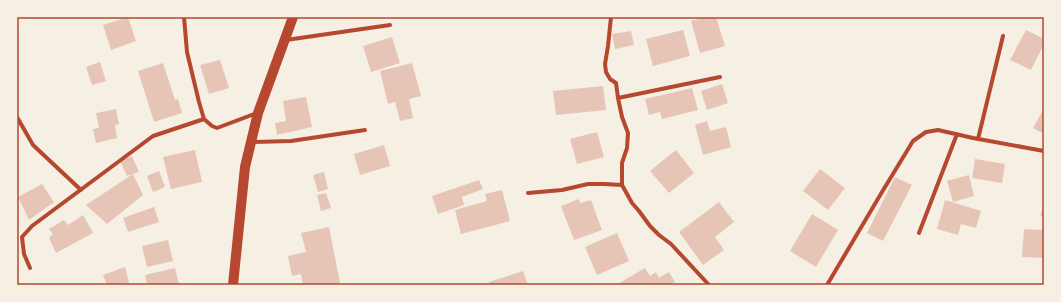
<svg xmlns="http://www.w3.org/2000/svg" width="1061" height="302" font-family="Jost,sans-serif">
<rect width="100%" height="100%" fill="#f6efe4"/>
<path fill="#e6c5b7" d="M 128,17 L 136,41 L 111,50 L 103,25 Z
M 706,17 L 716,17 L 725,46 L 700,53 L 691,21 Z
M 683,30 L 690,56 L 653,66 L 646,39 Z
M 1026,30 L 1044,39 L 1044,44 L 1031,70 L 1010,60 Z
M 631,31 L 634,45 L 615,49 L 612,34 Z
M 392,37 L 400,63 L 371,72 L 363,46 Z
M 220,60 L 229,88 L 209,94 L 200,65 Z
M 100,62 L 106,81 L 92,85 L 86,67 Z
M 163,63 L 175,100 L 178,99 L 182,113 L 154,122 L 138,71 Z
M 412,63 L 421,96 L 409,99 L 413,118 L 400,121 L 395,102 L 388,104 L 380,71 Z
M 722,84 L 728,103 L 707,110 L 701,91 Z
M 603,86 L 606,110 L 556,115 L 553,91 Z
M 692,88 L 698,110 L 662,119 L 660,112 L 649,115 L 645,99 Z
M 306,97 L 312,127 L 277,135 L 275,123 L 286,121 L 283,101 Z
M 1044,108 L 1044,134 L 1033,128 Z
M 116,109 L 119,124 L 115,125 L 117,138 L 96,143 L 93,129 L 99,128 L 96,113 Z
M 707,121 L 710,131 L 726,127 L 731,147 L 703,155 L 695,125 Z
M 597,132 L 604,157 L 577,164 L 570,139 Z
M 384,145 L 390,166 L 360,175 L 354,154 Z
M 195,150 L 202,182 L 171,189 L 163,157 Z
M 676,150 L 694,173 L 669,193 L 650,171 Z
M 132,156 L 139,172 L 127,176 L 120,161 Z
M 975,159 L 1005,164 L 1002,183 L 972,178 Z
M 820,169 L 845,188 L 828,210 L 803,191 Z
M 159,171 L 165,187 L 153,192 L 147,176 Z
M 324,172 L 328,189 L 318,192 L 313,175 Z
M 133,174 L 143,195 L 107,224 L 86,205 Z
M 969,175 L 974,196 L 953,202 L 947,181 Z
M 895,177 L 912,185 L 883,241 L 867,233 Z
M 479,180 L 483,189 L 462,197 L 464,205 L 438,214 L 432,196 Z
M 42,184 L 54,202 L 29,220 L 18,197 Z
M 502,190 L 510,221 L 461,234 L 455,210 L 487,201 L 485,194 Z
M 326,193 L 331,208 L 321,211 L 317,195 Z
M 579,199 L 580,203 L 591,200 L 602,230 L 574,240 L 561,206 Z
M 945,200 L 981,211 L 976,228 L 961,224 L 958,235 L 937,229 Z
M 719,202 L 734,222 L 715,237 L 724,250 L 703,265 L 679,232 Z
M 1044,206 L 1044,218 L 1040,215 Z
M 154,207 L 159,222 L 128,232 L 123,218 Z
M 812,214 L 838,230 L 816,267 L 790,251 Z
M 83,215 L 93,233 L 56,253 L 49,238 L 53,234 L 49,229 L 64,220 L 68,225 Z
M 329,227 L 340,283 L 331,285 L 303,285 L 301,274 L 292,276 L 288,256 L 306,252 L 301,233 Z
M 1024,229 L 1044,230 L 1044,258 L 1022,257 Z
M 617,233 L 629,261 L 597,275 L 585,247 Z
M 168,240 L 173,261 L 147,267 L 142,246 Z
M 125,267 L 129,282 L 123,285 L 107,285 L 103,275 Z
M 175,268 L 179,285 L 147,285 L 145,275 Z
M 645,268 L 650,276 L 656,272 L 659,278 L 669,272 L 675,282 L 670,285 L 616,285 Z
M 523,271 L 528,285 L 490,285 L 489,282 Z"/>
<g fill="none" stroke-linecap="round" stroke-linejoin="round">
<path stroke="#b5482f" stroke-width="4" d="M 184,17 L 187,52 L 199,102 L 204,119 L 212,126 L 217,128 L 257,113
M 611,17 L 608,46 L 605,64 L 606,72 L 610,79 L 616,83 L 618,98 L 622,117 L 628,133 L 627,148 L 622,163 L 622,185 L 632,203 L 639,211 L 650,226 L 659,235 L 671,244 L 709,285
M 286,40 L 390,25
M 618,98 L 720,77
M 17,117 L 33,145 L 81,190
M 978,139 L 1003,36
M 251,142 L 291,141 L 365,130
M 528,193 L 562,190 L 588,184 L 604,184 L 622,185
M 919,233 L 957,134
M 30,268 L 24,254 L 22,237 L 32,226 L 153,136 L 204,119
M 827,285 L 882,192 L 913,141 L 926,132 L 938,130 L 973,138 L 1044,151"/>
<path stroke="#b5482f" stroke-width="10" d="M 233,285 L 245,167 L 258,113 L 293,17"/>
</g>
<rect width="1061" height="302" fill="none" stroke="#f6efe4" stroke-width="36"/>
<rect x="18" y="18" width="1025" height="266" fill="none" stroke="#b5482f" stroke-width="1.5"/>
</svg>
